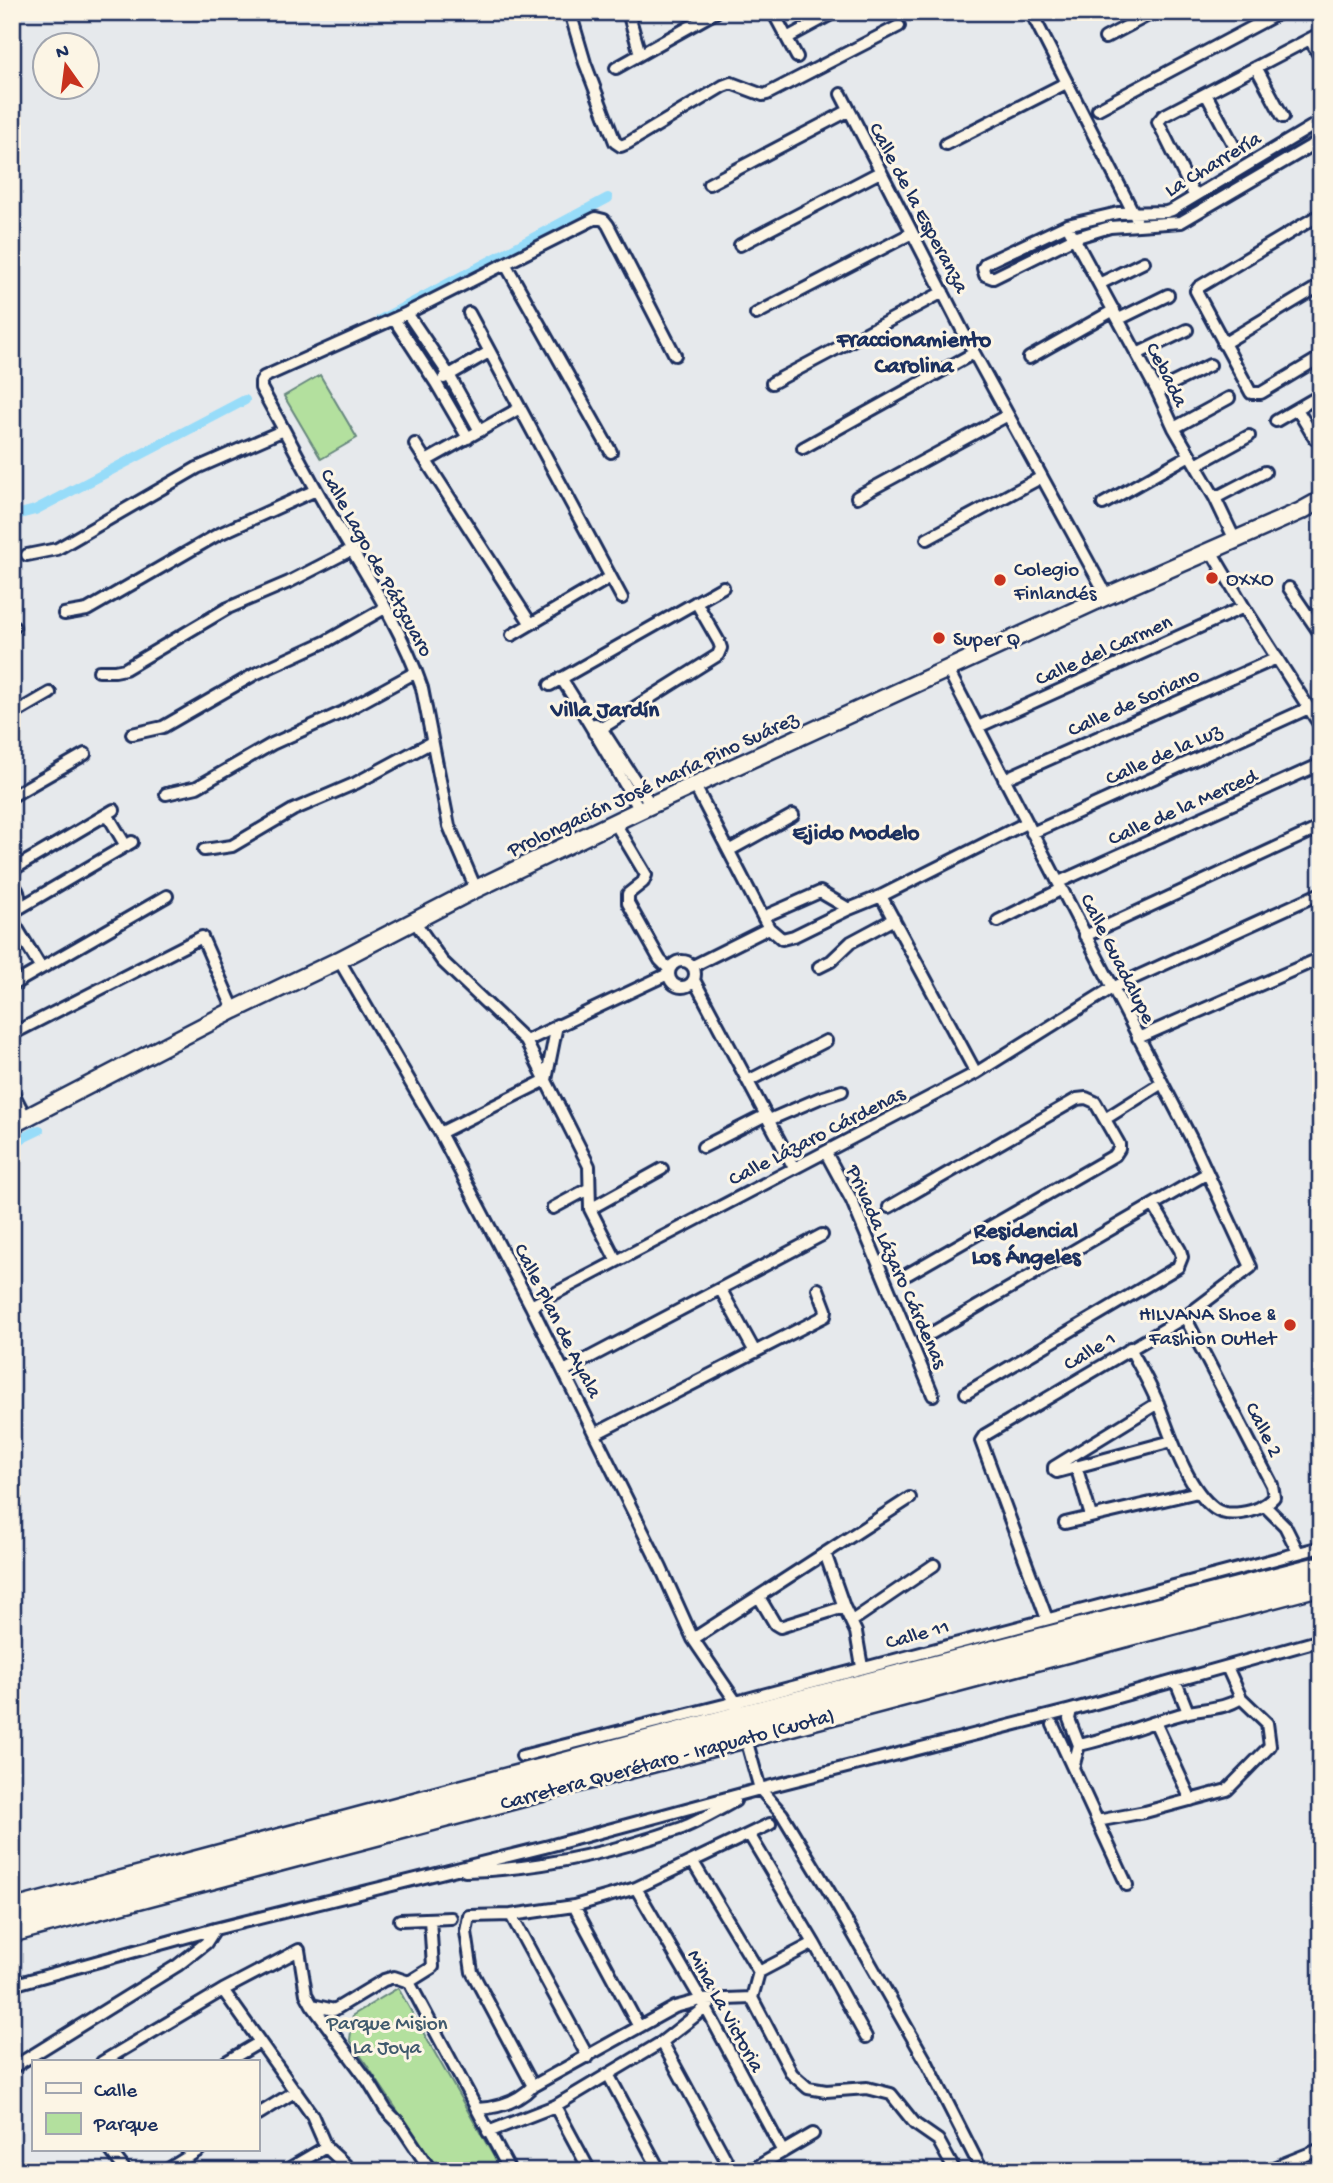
<svg xmlns="http://www.w3.org/2000/svg" width="1333" height="2183" font-family="'Gochi Hand',sans-serif">
<rect width="100%" height="100%" fill="#e6e9ec"/>
<filter id="ink" filterUnits="userSpaceOnUse"><feTurbulence type="fractalNoise" baseFrequency=".0143" numOctaves="2"/><feDisplacementMap in="SourceGraphic" scale="14" xChannelSelector="R" yChannelSelector="G"/><feConvolveMatrix kernelMatrix="1 2 1 2 8 2 1 2 1" color-interpolation-filters="sRGB"/></filter>
<g filter="url(#ink)">
<path fill="#b3e09e" stroke="#67887e" stroke-width="2" d="M 320,375 L 357,438 L 321,459 L 284,396 Z
M 398,1988 L 502,2171 L 438,2171 L 350,2040 L 353,2015 Z"/>
<g fill="none" stroke-linecap="round" stroke-linejoin="round">
<path stroke="#97dcf9" stroke-width="10" d="M 380,320 L 608,198
M 12,516 L 35,510 L 245,400
M 12,1143 L 39,1130"/>
<g stroke="#1b2f5e" stroke-width="16">
<path id="minor" d="M 570,12 L 585,63 L 615,142 L 621,146 L 628,143 L 723,86 L 731,83 L 763,95 L 767,94 L 899,26
M 628,12 L 640,54
M 773,12 L 797,57
M 1031,12 L 1136,218
M 787,38 L 835,12
M 1105,38 L 1154,12
M 1310,39 L 1321,59
M 1256,67 L 1283,117
M 616,68 L 716,12
M 841,94 L 974,353 L 1107,596
M 1206,94 L 1234,146
M 1098,109 L 1281,12
M 1321,121 L 1172,210 L 1166,212 L 1118,213 L 1067,225 L 986,263 L 983,268 L 985,275 L 993,278 L 1074,238 L 1110,227 L 1181,222 L 1321,140
M 946,144 L 1066,83
M 709,184 L 848,111
M 1194,195 L 1158,122 L 1163,116 L 1321,33
M 1321,214 L 1199,287 L 1196,291 L 1251,393 L 1261,393 L 1321,357
M 1067,225 L 1157,391 L 1174,428 L 1215,498 L 1235,540
M 740,245 L 880,172
M 506,265 L 611,452
M 1099,284 L 1144,262
M 407,313 L 449,375 L 480,431
M 469,313 L 622,598
M 756,314 L 912,233
M 394,319 L 436,383 L 468,438
M 1119,319 L 1168,295
M 1223,344 L 1321,285
M 1137,354 L 1187,330
M 1029,358 L 1114,310
M 444,378 L 489,352
M 772,383 L 943,292
M 1157,391 L 1210,365
M 1297,409 L 1315,439
M 1276,421 L 1321,395
M 1174,428 L 1229,398
M 415,444 L 531,624
M 803,448 L 974,353
M 426,461 L 520,408
M 1196,465 L 1249,436
M 857,497 L 1008,415
M 1215,498 L 1265,472
M 1103,504 L 1190,455
M 927,539 L 1042,477
M 1211,551 L 1244,607 L 1321,727
M 27,555 L 57,549 L 197,468 L 284,430
M 1289,588 L 1321,635
M 64,614 L 87,610 L 217,535 L 316,490
M 12,628 L 14,627
M 512,635 L 609,578
M 948,670 L 1194,1144 L 1251,1267 L 1185,1317 L 985,1435 L 981,1441 L 1047,1619
M 99,671 L 115,671 L 125,669 L 228,608 L 289,582 L 351,550
M 561,678 C 589,721 614,766 640,810
M 550,685 L 723,587
M 12,715 L 50,693
M 595,724 L 601,728 L 651,805
M 978,727 L 1244,607
M 594,733 L 718,655 L 721,648 L 719,642 L 696,602
M 132,734 L 163,727 L 255,674 L 327,641 L 385,608
M 1004,779 L 1277,658
M 694,784 L 763,917 L 769,928 L 782,939 L 794,936 L 849,909
M 166,794 L 197,787 L 272,744 L 343,712 L 416,672
M 12,796 L 85,754
M 107,814 L 126,846
M 615,823 L 646,875 L 643,882 L 628,894 L 628,903 L 660,960 L 669,969
M 1032,833 L 1309,708
M 204,850 L 232,846 L 293,810 L 356,783 L 432,742
M 730,850 L 793,815
M 12,870 L 114,810
M 1059,882 L 1321,764
M 12,884 C 21,892 21,901 14,911
M 476,889 L 449,826 L 422,688 C 401,626 362,568 329,512 C 305,471 284,429 261,388 L 261,382 L 264,377 L 407,313 L 596,218 L 604,220 L 608,225 L 675,355
M 881,896 L 976,1073
M 16,910 L 132,842
M 763,917 L 820,892 L 849,909 L 881,896 L 1026,823
M 12,920 L 41,968
M 998,921 L 1062,889
M 415,922 L 442,961 L 526,1041 L 589,1166 L 590,1209 L 616,1260
M 1085,936 L 1321,827
M 339,960 L 440,1133 L 531,1306 L 661,1568 L 693,1639 L 736,1702 L 738,1709
M669 974a13 13 0 1 1 26 0a13 13 0 1 1-26 0Z
M 693,966 L 769,928
M 819,967 L 831,961 L 851,942 L 894,919
M 694,980 L 794,1168
M 12,985 L 167,896
M 12,1034 L 202,937 L 234,1010
M 1138,1038 L 1321,958
M 526,1041 L 668,974
M 748,1081 L 826,1041
M 12,1091 L 26,1118
M 1105,1119 L 1162,1083
M 769,1120 L 820,1098 L 842,1091
M 440,1133 L 546,1080 L 557,1025
M 703,1147 L 766,1115
M 826,1153 L 852,1201 L 933,1395
M 889,1207 L 1077,1099 L 1086,1098 L 1095,1102 L 1119,1144 L 1119,1149 L 1115,1155 L 908,1274
M 553,1208 L 588,1189
M 590,1209 L 662,1169
M 721,1290 L 755,1352
M 531,1306 L 976,1073 L 1112,988 L 1321,893
M 932,1333 L 1206,1174
M 1130,1348 C 1140,1367 1151,1386 1159,1406 C 1171,1437 1187,1489 1215,1509 C 1222,1514 1233,1514 1241,1513 C 1255,1511 1264,1507 1274,1497 L 1272,1485 L 1185,1317
M 564,1371 L 822,1235
M 966,1393 L 1178,1267 L 1182,1257 L 1180,1250 L 1154,1206
M 595,1434 L 825,1316 L 826,1310 L 818,1289
M 1076,1466 L 1091,1516
M 1054,1470 L 1054,1467 L 1158,1403
M 1054,1470 L 1057,1472 L 1172,1441
M 1265,1506 L 1285,1526 L 1298,1552
M 1065,1523 L 1198,1492
M 825,1553 L 844,1607
M 759,1597 L 775,1624 L 780,1627 L 844,1607 L 856,1632 L 862,1667
M 852,1621 L 934,1565
M 693,1639 L 910,1498
M 1176,1682 L 1188,1712
M 1071,1710 L 1069,1719 L 1079,1745 L 1073,1768
M 1155,1722 L 1191,1800
M 1053,1725 L 1127,1885
M 1079,1745 C 1117,1737 1152,1721 1189,1712 C 1207,1708 1225,1709 1241,1698
M 748,1746 L 760,1789 L 782,1814 L 830,1893 L 927,2063 L 982,2171
M 522,1756 L 736,1702 L 1321,1547
M 1097,1821 L 1145,1812 L 1227,1790 L 1270,1746 L 1267,1723 L 1241,1698 L 1227,1667
M 749,1834 L 814,1943 L 866,2037
M 693,1862 L 759,1972
M 465,1871 C 538,1870 613,1852 682,1828 C 700,1821 718,1810 735,1801
M 636,1888 L 706,2008 L 783,2152
M 574,1906 L 639,2027
M 511,1915 L 588,2057
M 400,1920 L 451,1918
M 409,1982 L 433,1967 L 430,1919
M 12,1985 L 215,1929 L 549,1846 L 760,1789 L 1071,1710 L 1321,1640
M 223,1990 L 312,2115 L 326,2147 L 352,2171
M 752,1998 L 759,1972 L 814,1943
M 312,2005 L 334,2010 L 384,1980 L 394,1977 L 409,1982 L 510,2171
M 662,2042 L 732,2171
M 102,2062 L 223,1990 L 299,1950 L 306,1994 L 312,2005 L 369,2082 L 386,2110 L 399,2123 L 431,2171
M 226,2062 L 260,2042
M 12,2068 L 178,1965 L 206,1943 L 215,1929
M 608,2074 L 660,2171
M 533,2086 L 472,1972 L 466,1932 L 469,1916 L 511,1915 L 574,1906 L 636,1888 L 770,1824
M 555,2106 L 590,2171
M 477,2109 C 499,2108 518,2102 533,2086 L 675,2007 L 701,2000 L 752,1998 L 792,2074 L 808,2088 L 826,2091 L 867,2088 L 891,2094 L 915,2124 L 938,2140 L 955,2171
M 257,2115 L 296,2091
M 488,2132 L 555,2106 L 662,2042 L 709,2005
M 110,2150 L 126,2171
M 165,2171 L 199,2150
M 285,2171 L 326,2147
M 750,2171 L 813,2134
M 1266,2171 L 1321,2149"/>
</g>
<g stroke="#1b2f5e" stroke-width="21">
<path id="secondary" d="M 12,1125 L 234,1010 L 339,960 L 476,889 L 640,810 L 1107,596 L 1301,511 L 1321,500"/>
</g>
<g stroke="#1b2f5e" stroke-width="26">
<path id="motorway" d="M 12,1911 L 739,1717 L 1321,1567
M 12,1931 L 1321,1584"/>
</g>
<use href="#minor" stroke="#fcf5e5" stroke-width="10"/>
<use href="#secondary" stroke="#fcf5e5" stroke-width="16"/>
<use href="#motorway" stroke="#fcf5e5" stroke-width="21"/>
</g>
</g>
<g fill="#c8321e" stroke="#fcf5e5" stroke-width="2.5">
<circle cx="1212" cy="578" r="7"/>
<circle cx="1000" cy="580" r="7"/>
<circle cx="939" cy="638" r="7"/>
<circle cx="1290" cy="1325" r="7"/>
</g>
<g text-anchor="middle" stroke-width="6" stroke-linejoin="round" paint-order="stroke">
<g font-size="21" fill="#1b2f5e" stroke="#fcf5e5">
<text transform="translate(1212 163) rotate(-31)" y="7">La Charrería</text>
<text transform="translate(920 207) rotate(62)" y="7">Calle de la Esperanza</text>
<text transform="translate(1168 374) rotate(63)" y="7">Cebada</text>
<text transform="translate(378 562) rotate(61)" y="7">Calle Lago de Pátzcuaro</text>
<text transform="translate(1103 649) rotate(-24)" y="7">Calle del Carmen</text>
<text transform="translate(1133 701) rotate(-24)" y="7">Calle de Soriano</text>
<text transform="translate(1163 753) rotate(-24)" y="7">Calle de la Luz</text>
<text transform="translate(652 783) rotate(-25)" y="7">Prolongación José María Pino Suárez</text>
<text transform="translate(1182 806) rotate(-24)" y="7">Calle de la Merced</text>
<text transform="translate(1119 958) rotate(63)" y="7">Calle Guadalupe</text>
<text transform="translate(816 1135) rotate(-27)" y="7">Calle Lázaro Cárdenas</text>
<text transform="translate(898 1266) rotate(66)" y="7">Privada Lázaro Cárdenas</text>
<text transform="translate(559 1320) rotate(63)" y="7">Calle Plan de Ayala</text>
<text transform="translate(1089 1350) rotate(-31)" y="7">Calle 1</text>
<text transform="translate(1265 1429) rotate(63)" y="7">Calle 2</text>
<text transform="translate(917 1633) rotate(-15)" y="7">Calle 11</text>
<text transform="translate(667 1758) rotate(-15)" y="7">Carretera Querétaro - Irapuato (Cuota)</text>
<text transform="translate(727 2010) rotate(61)" y="7">Mina La Victoria</text>
</g>
<g font-size="21" fill="#1b2f5e" stroke="#fcf5e5" text-anchor="start">
<text x="1014" y="575">Colegio<tspan x="1014" dy="24">Finlandés</tspan></text>
<text x="1226" y="585">OXXO</text>
<text x="953" y="645">Super Q</text>
<text x="1276" y="1320" text-anchor="end">HILVANA Shoe &amp;<tspan x="1276" dy="24">Fashion Outlet</tspan></text>
</g>
<g font-size="21" fill="#415b6e" stroke="#fcf5e5">
<text x="387" y="2029">Parque Mision<tspan x="387" dy="24">La Joya</tspan></text>
</g>
<g font-size="23" font-weight="bold" fill="#1b2f5e" stroke="#fcf5e5">
<text x="914" y="346">Fraccionamiento<tspan x="914" dy="26">Carolina</tspan></text>
<text x="605" y="716">Villa Jardín</text>
<text x="856" y="839">Ejido Modelo</text>
<text x="1026" y="1237">Residencial<tspan x="1026" dy="26">Los Ángeles</tspan></text>
</g>
</g>
<rect width="1333" height="2183" fill="none" stroke="#fcf5e5" stroke-width="42"/>
<rect x="21" y="21" width="1291" height="2141" fill="none" stroke="#1b2f5e" stroke-width="2.5" filter="url(#ink)"/>
<rect x="32" y="2060" width="228" height="91" fill="#fcf5e5" stroke="#a2a6af" stroke-width="2"/>
<rect x="46" y="2083" width="35" height="10" fill="#fcf5e5" stroke="#a2a6af" stroke-width="2"/>
<text x="94" y="2096" font-size="21" fill="#1b2f5e">Calle</text>
<rect x="46" y="2113" width="35" height="21" fill="#b3e09e" stroke="#a2a6af" stroke-width="2"/>
<text x="94" y="2130" font-size="21" fill="#1b2f5e">Parque</text>
<g transform="translate(66 66) rotate(346)"><circle r="33" fill="#fcf5e5" stroke="#a2a6af" stroke-width="2"/>
<path d="M0-5L12 26L0 18L-12 26Z" fill="#c8321e"/>
<text y="-10" font-size="19" font-weight="bold" text-anchor="middle" fill="#1b2f5e">N</text>
</g>
</svg>
